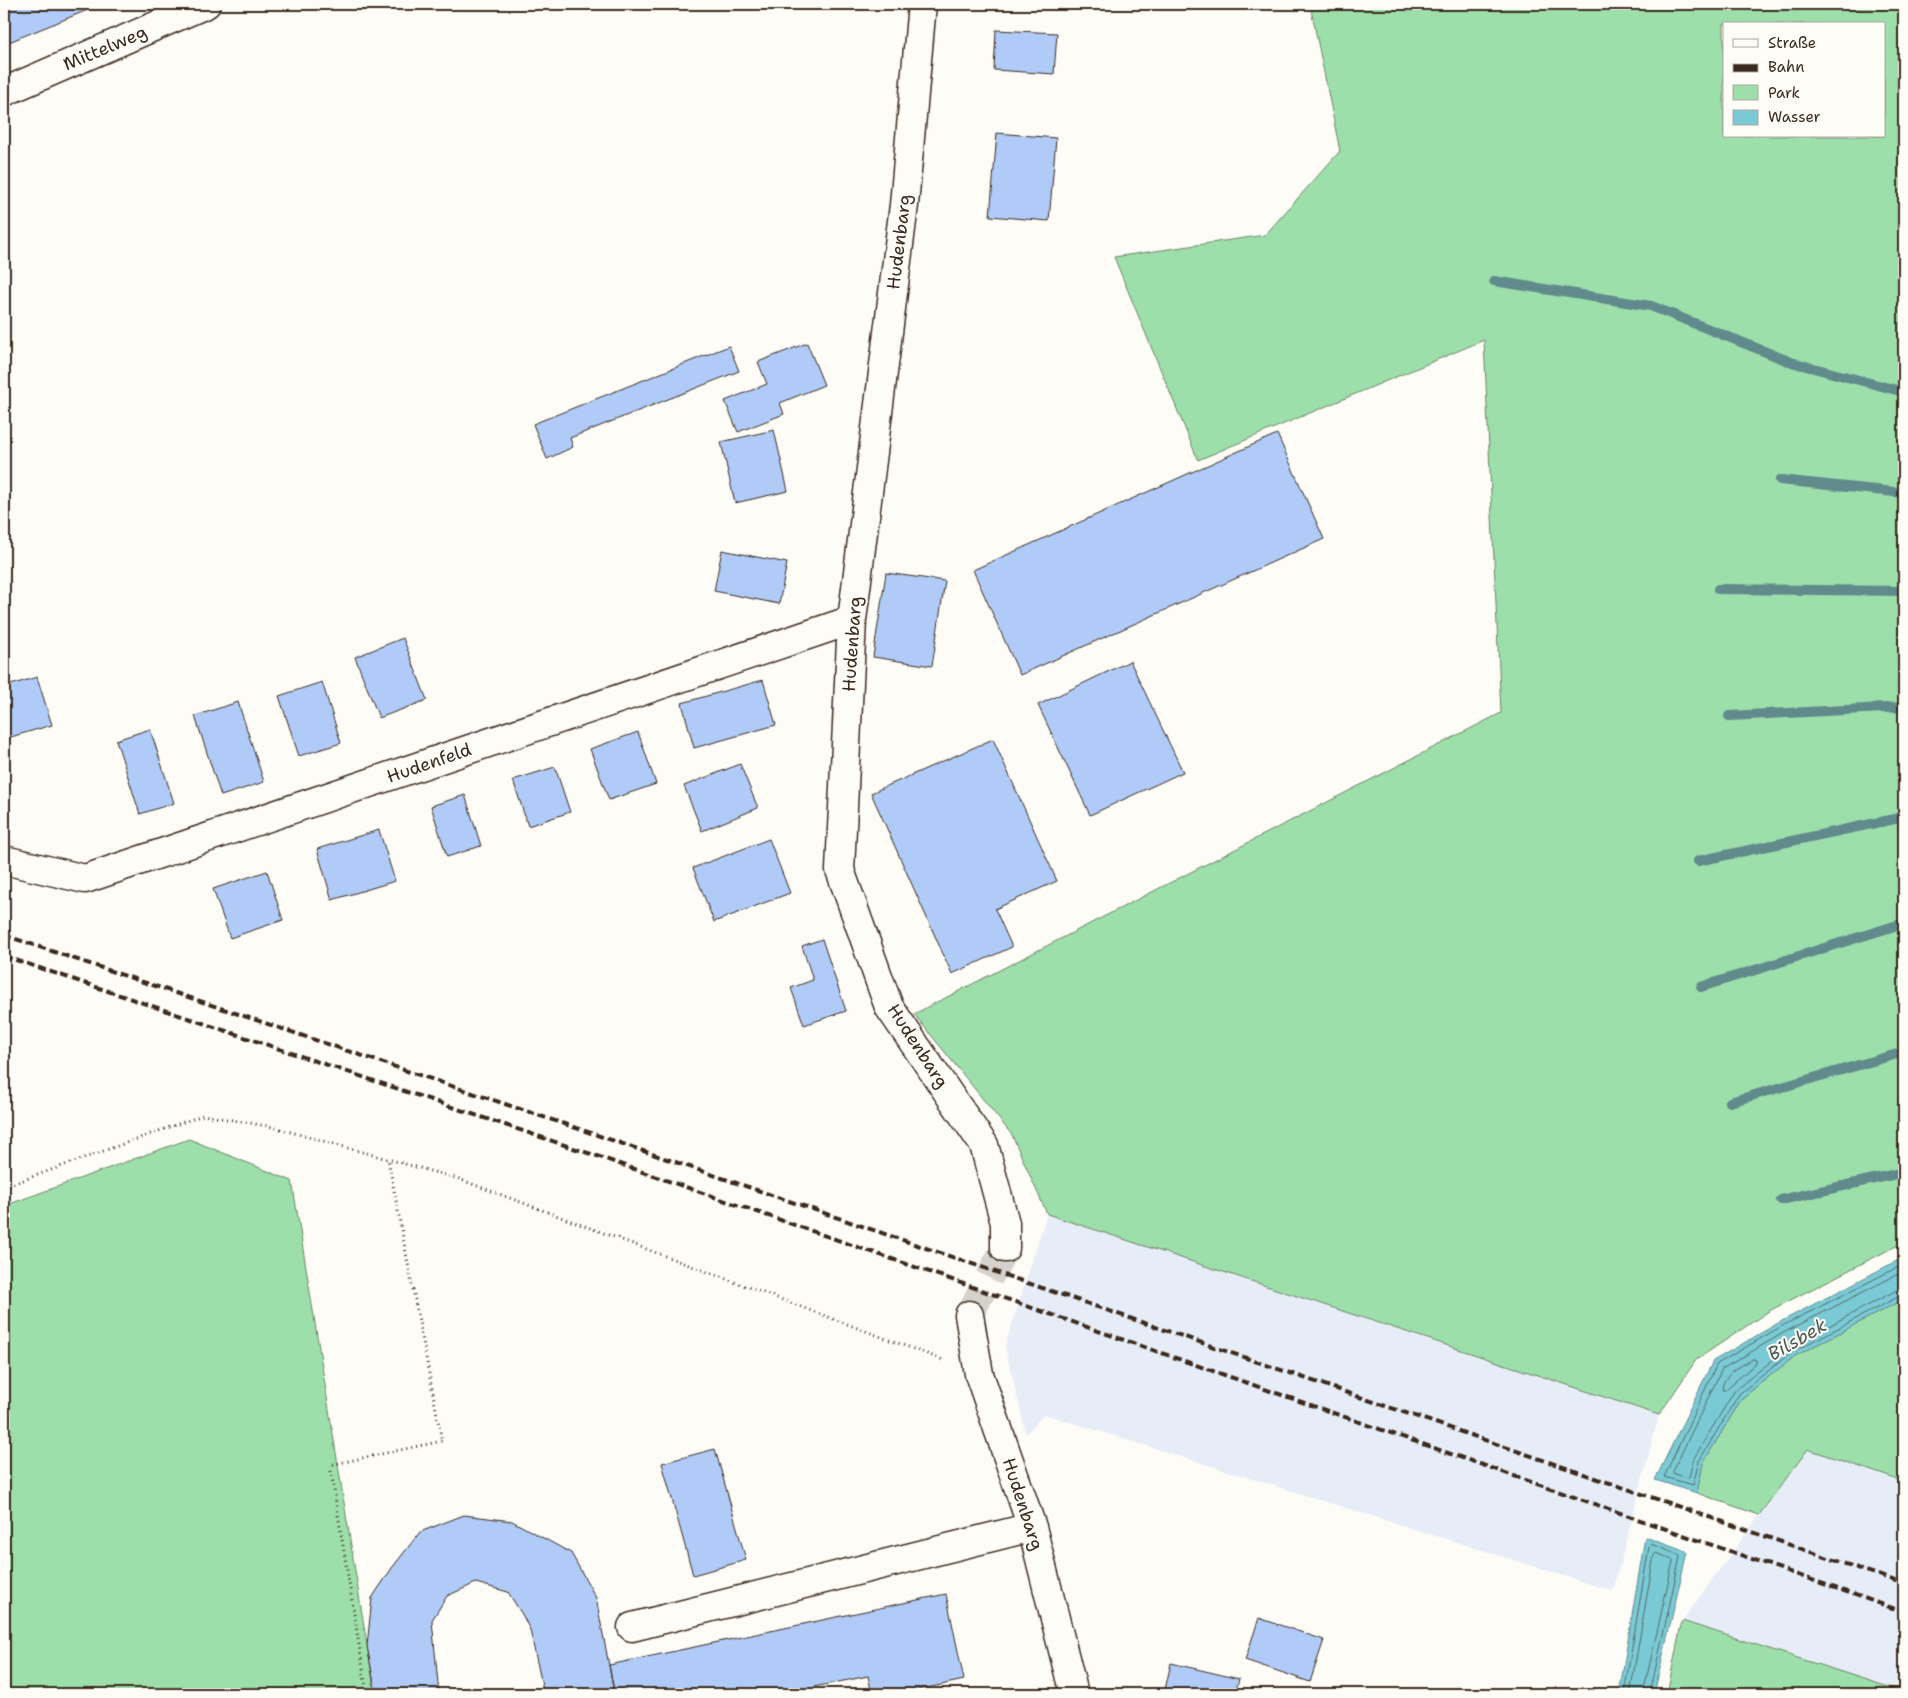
<svg xmlns="http://www.w3.org/2000/svg" width="1908" height="1698" font-family="'Shantell Sans',sans-serif">
<rect width="100%" height="100%" fill="#fdfcf7"/>
<filter id="ink" filterUnits="userSpaceOnUse"><feTurbulence type="fractalNoise" baseFrequency=".02" numOctaves="2"/><feDisplacementMap in="SourceGraphic" scale="10" xChannelSelector="R" yChannelSelector="G"/><feConvolveMatrix kernelMatrix="1 2 1 2 8 2 1 2 1" color-interpolation-filters="sRGB"/></filter>
<g filter="url(#ink)">
<path fill="#e6edf7" d="M 1047,1214 L 1659,1415 L 1613,1591 L 1044,1414 L 1026,1434 L 1005,1346 Z
M 1808,1449 L 1904,1482 L 1904,1692 L 1682,1621 Z"/>
<path fill="#9ddfaa" stroke="#6c8464" fill-rule="evenodd" d="M 1310,4 L 1904,4 L 1904,1242 L 1769,1311 L 1696,1360 L 1659,1415 L 1047,1214 L 1012,1135 L 914,1014 L 1501,713 L 1484,340 L 1198,460 L 1114,257 L 1265,235 L 1340,151 ZM 1724,24 L 1884,24 L 1884,136 L 1724,136 Z
M 189,1139 L 292,1181 L 375,1694 L 4,1694 L 4,1206 Z
M 1904,1299 L 1904,1482 L 1808,1449 L 1759,1515 L 1697,1493 L 1703,1463 L 1742,1398 L 1795,1356 Z
M 1682,1621 L 1904,1692 L 1904,1694 L 1667,1694 Z"/>
<path fill="#7acad6" stroke="#618a8c" d="M 1904,1257 L 1904,1299 L 1795,1356 L 1742,1398 L 1703,1463 L 1697,1493 L 1655,1480 L 1713,1361 L 1780,1322 Z
M 1645,1537 L 1687,1552 L 1654,1694 L 1619,1694 Z"/>
<g fill="none" stroke-linecap="round" stroke-linejoin="round">
<path stroke="#546a68" stroke-width="1" d="M 1904,1264 L 1782,1326 L 1717,1364 L 1664,1477 L 1693,1485 L 1699,1461 L 1739,1394 L 1792,1352 L 1900,1296 L 1904,1295
M 1904,1271 L 1785,1332 L 1722,1369 L 1673,1471 L 1673,1473 L 1686,1478 L 1689,1477 L 1694,1458 L 1735,1390 L 1789,1347 L 1897,1290 L 1904,1289
M 1753,1359 L 1756,1360 L 1756,1363 L 1725,1390 L 1722,1390 C 1723,1373 1740,1367 1753,1359 Z
M 1624,1694 L 1649,1547 L 1651,1544 L 1679,1555 L 1680,1557 L 1650,1694
M 1630,1694 L 1654,1555 L 1656,1553 L 1672,1559 L 1673,1561 L 1643,1694"/>
<path stroke="#618a8c" stroke-width="10" d="M 1494,281 L 1651,306 L 1791,362 L 1904,392
M 1780,480 L 1904,493
M 1718,589 L 1904,591
M 1729,716 L 1904,707
M 1698,861 L 1904,817
M 1701,987 L 1904,923
M 1730,1102 L 1904,1052
M 1781,1200 L 1896,1174"/>
</g>
<path fill="#b0cbf8" stroke="#3b2a1e" d="M 4,4 L 100,4 L 100,5 L 4,44 Z
M 996,30 L 1057,33 L 1054,74 L 994,70 Z
M 997,133 L 1056,138 L 1049,221 L 990,216 Z
M 807,343 L 824,385 L 780,403 L 784,414 L 738,432 L 725,401 L 767,384 L 758,362 Z
M 729,346 L 739,371 L 570,438 L 573,447 L 547,459 L 533,424 Z
M 774,430 L 788,491 L 735,503 L 721,442 Z
M 1277,434 L 1324,539 L 1020,675 L 973,570 Z
M 722,550 L 787,563 L 779,604 L 714,591 Z
M 886,573 L 945,581 L 932,666 L 873,657 Z
M 403,638 L 427,700 L 379,718 L 355,657 Z
M 1130,661 L 1183,772 L 1090,815 L 1038,705 Z
M 37,677 L 52,725 L 4,739 L 4,687 Z
M 763,680 L 776,725 L 694,748 L 682,703 Z
M 322,682 L 341,743 L 299,756 L 279,696 Z
M 238,702 L 264,782 L 221,796 L 195,716 Z
M 150,729 L 174,803 L 140,814 L 116,740 Z
M 638,732 L 656,784 L 609,800 L 590,749 Z
M 993,739 L 1057,881 L 995,909 L 1012,947 L 952,974 L 871,793 Z
M 740,764 L 758,808 L 702,831 L 684,786 Z
M 555,767 L 570,812 L 528,826 L 513,780 Z
M 465,795 L 481,846 L 447,857 L 431,806 Z
M 379,830 L 395,881 L 332,900 L 317,849 Z
M 769,839 L 790,893 L 714,922 L 693,868 Z
M 267,871 L 283,920 L 230,938 L 213,889 Z
M 822,939 L 846,1011 L 804,1025 L 791,988 L 813,980 L 802,946 Z
M 715,1449 L 746,1560 L 693,1575 L 662,1463 Z
M 464,1515 L 512,1521 L 571,1553 L 596,1598 L 614,1691 L 595,1694 L 544,1694 L 530,1630 L 523,1616 L 508,1592 L 476,1583 L 447,1596 L 432,1620 L 439,1694 L 376,1694 L 367,1646 L 372,1598 L 392,1568 L 420,1532 Z
M 946,1594 L 964,1680 L 899,1694 L 872,1694 L 868,1676 L 814,1687 L 815,1694 L 595,1694 L 614,1691 L 609,1665 Z
M 1259,1618 L 1324,1640 L 1310,1682 L 1245,1660 Z
M 1171,1663 L 1239,1679 L 1235,1694 L 1164,1694 Z"/>
<g fill="none" stroke-linecap="round" stroke-linejoin="round">
<path stroke="#d6d2cc" stroke-width="28" stroke-dasharray="28 14" stroke-linecap="butt" d="M 969,1315 L 1005,1248"/>
<g stroke="#3b2a1e" stroke-width="31">
<path id="minor" d="M 922,4 L 904,205 L 852,620 L 840,870 L 889,1007 L 984,1145 L 1005,1223 L 1005,1248
M 4,92 L 206,4
M 4,860 L 85,879 L 852,620
M 969,1315 L 979,1374 L 1032,1527 L 1074,1694
M 632,1627 L 1032,1527"/>
</g>
<path stroke="#3b2a1e" stroke-width="3" stroke-dasharray="1 4" stroke-linecap="butt" d="M 4,1187 L 203,1115 L 273,1127 L 459,1179 L 943,1360
M 367,1694 L 330,1465 L 442,1441 L 388,1159"/>
<use href="#minor" stroke="#fdfcf7" stroke-width="28"/>
<path stroke="#3b2a1e" stroke-width="4" stroke-dasharray="8 4" stroke-linecap="butt" d="M 4,935 L 591,1133 L 1904,1584
M 4,956 L 591,1154 L 1904,1612"/>
</g>
</g>
<g text-anchor="middle" stroke-width="4" stroke-linejoin="round" paint-order="stroke">
<g font-size="18" fill="#3b2a1e" stroke="#fdfcf7">
<text transform="translate(105 48) rotate(-23)" y="6">Mittelweg</text>
<text transform="translate(899 242) rotate(-83)" y="6">Hudenbarg</text>
<text transform="translate(852 644) rotate(-86)" y="6">Hudenbarg</text>
<text transform="translate(429 763) rotate(-19)" y="6">Hudenfeld</text>
<text transform="translate(918 1046) rotate(57)" y="6">Hudenbarg</text>
<text transform="translate(1023 1504) rotate(72)" y="6">Hudenbarg</text>
</g>
<g font-size="19" font-style="italic" fill="#4e5a55" stroke="#fdfcf7">
<text transform="translate(1797 1339) rotate(-30)" y="7">Bilsbek</text>
</g>
</g>
<rect width="1908" height="1698" fill="none" stroke="#fdfcf7" stroke-width="20"/>
<rect x="10" y="10" width="1888" height="1678" fill="none" stroke="#3b2a1e" stroke-width="2" filter="url(#ink)"/>
<rect x="1723" y="22" width="162" height="115" fill="#fdfcf7" stroke="#afa8a0"/>
<rect x="1733" y="39" width="25" height="8" fill="#fdfcf7" stroke="#afa8a0"/>
<text x="1768" y="48" font-size="15" fill="#3b2a1e">Straße</text>
<rect x="1733" y="64" width="25" height="8" fill="#3b2a1e" stroke="#afa8a0"/>
<text x="1768" y="72" font-size="15" fill="#3b2a1e">Bahn</text>
<rect x="1733" y="85" width="25" height="15" fill="#9ddfaa" stroke="#afa8a0"/>
<text x="1768" y="98" font-size="15" fill="#3b2a1e">Park</text>
<rect x="1733" y="110" width="25" height="15" fill="#7acad6" stroke="#afa8a0"/>
<text x="1768" y="122" font-size="15" fill="#3b2a1e">Wasser</text>
</svg>
